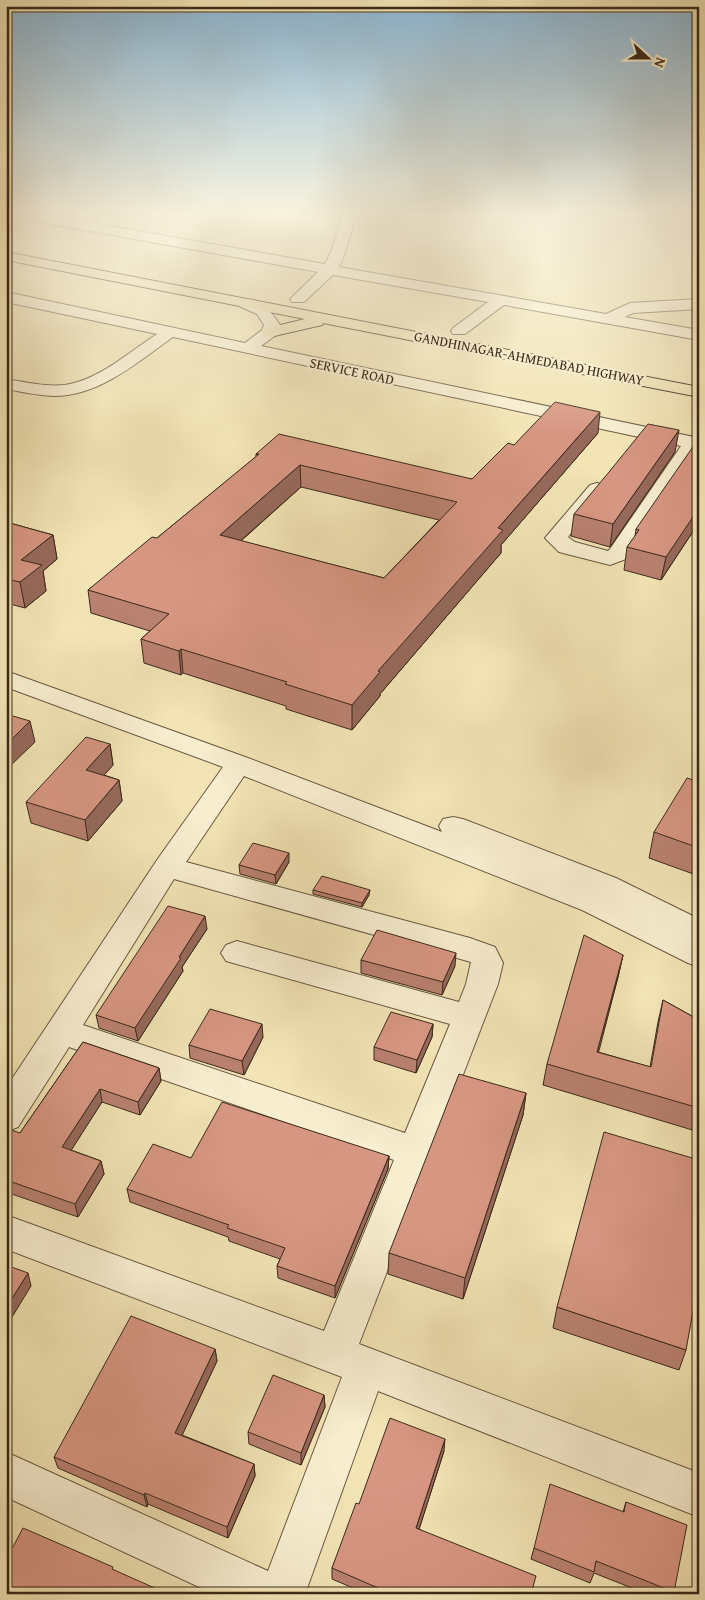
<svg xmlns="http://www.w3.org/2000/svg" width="705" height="1600" font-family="'Gentium Book Plus',serif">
<rect width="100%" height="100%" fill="#f2e4b5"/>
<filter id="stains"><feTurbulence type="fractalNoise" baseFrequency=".004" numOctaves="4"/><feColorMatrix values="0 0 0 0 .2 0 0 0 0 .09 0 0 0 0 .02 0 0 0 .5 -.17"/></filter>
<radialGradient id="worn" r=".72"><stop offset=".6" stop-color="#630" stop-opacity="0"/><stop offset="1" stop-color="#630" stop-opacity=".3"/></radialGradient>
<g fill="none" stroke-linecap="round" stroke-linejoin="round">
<g stroke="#695841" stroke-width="2">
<path id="minor" d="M 6,211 L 25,211 L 325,264 L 332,250 L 343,211 L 357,211 L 346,250 L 339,267 L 606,314 L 630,303 L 699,299 L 699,309 L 633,313 L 625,317 L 699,330 L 699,340 L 504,305 L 465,334 L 453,334 L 451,331 L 453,328 L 488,302 L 333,275 L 304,302 L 292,302 L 290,299 L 318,272 L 6,216 Z
M 6,292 L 245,343 L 262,330 L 264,325 L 257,314 L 239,306 L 237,303 L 239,300 C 258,295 271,311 280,325 L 276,335 L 261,346 L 699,438 L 699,450 L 626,559 L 610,565 L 602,563 L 559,552 L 545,538 L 590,485 L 597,483 L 604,485 L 607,489 L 568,537 L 575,542 L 608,551 L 610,549 L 681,446 L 173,337 C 139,361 101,395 56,396 C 40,396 23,392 6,389 L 6,379 C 25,382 45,387 65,385 C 99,380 129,352 157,334 L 6,302 Z
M 6,671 L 248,758 L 442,832 L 439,826 L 443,819 L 453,817 L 463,819 L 616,878 L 699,919 L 699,967 L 688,963 L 582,910 L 244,776 L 186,862 L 470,938 L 495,947 L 503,963 L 498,984 L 359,1344 L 699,1473 L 699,1517 L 378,1391 L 305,1594 L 214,1594 L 6,1497 L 6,1452 L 268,1571 L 342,1377 L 6,1249 L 6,1215 L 324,1331 L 394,1160 L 69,1047 L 18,1127 L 6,1132 L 6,1088 L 157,860 L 223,767 L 6,687 ZM 174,879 L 471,962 L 466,984 L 459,1002 L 237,941 L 226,945 L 221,953 L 226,961 L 450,1024 L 405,1133 L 83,1025 Z"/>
</g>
<g stroke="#3b2a1a" stroke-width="2">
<path id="major" d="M 6,252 L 699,387 L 699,397 L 323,323 L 322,325 L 270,337 L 264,335 L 262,332 L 264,329 L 305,319 L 6,260 Z"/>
</g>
<use href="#minor" fill="#f7edcf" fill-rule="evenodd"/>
<use href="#major" fill="#f2e4b5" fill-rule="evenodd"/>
</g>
<path fill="#b98170" stroke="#3b2a1a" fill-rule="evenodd" d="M 598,433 L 501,545 L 501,553 L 380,694 L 380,696 L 352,730 L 286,709 L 286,706 L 183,673 L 181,675 L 144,663 L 141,639 L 150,631 L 91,613 L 88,590 L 157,538 L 256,457 L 256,454 L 472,479 L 514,445 ZM 301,487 L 439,520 L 384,578 L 241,541 Z
M 675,452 L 610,547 L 571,536 L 574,514 Z
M 6,522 L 53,535 L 57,559 L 43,571 L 46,591 L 25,608 L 6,603 Z
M 694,524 L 692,533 L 661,580 L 624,570 L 627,547 L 635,537 L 636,529 Z
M 110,744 L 113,765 L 104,775 L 119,780 L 122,801 L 88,841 L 31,823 L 26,802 Z
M 699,782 L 699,876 L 649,858 L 654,832 Z
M 289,862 L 276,884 L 240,874 L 239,865 Z
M 313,890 L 369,895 L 362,907 L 313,894 Z
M 207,929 L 182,967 L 183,971 L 138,1041 L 99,1028 L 96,1015 Z
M 623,955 L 618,977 L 598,1052 L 650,1067 L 658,1022 L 663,1000 L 699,1020 L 699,1132 L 543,1085 L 547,1064 Z
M 361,960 L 455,966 L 442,995 L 361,973 Z
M 433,1024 L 432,1037 L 416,1073 L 374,1060 L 374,1047 Z
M 263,1037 L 244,1075 L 190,1058 L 189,1045 Z
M 83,1042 L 159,1068 L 161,1081 L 140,1115 L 102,1102 L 71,1150 L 101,1161 L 104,1174 L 78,1217 L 6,1192 L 6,1138 L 20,1133 Z
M 526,1093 L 523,1115 L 463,1299 L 388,1274 L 389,1253 Z
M 389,1156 L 388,1169 L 335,1298 L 278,1278 L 277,1266 L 280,1259 L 229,1241 L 228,1237 L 130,1202 L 127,1189 L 191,1158 Z
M 557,1307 L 686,1350 L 679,1370 L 553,1328 Z
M 215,1349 L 217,1361 L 182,1435 L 254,1464 L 255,1476 L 228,1538 L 148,1504 L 147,1507 L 58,1468 L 54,1457 Z
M 324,1395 L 325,1407 L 301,1465 L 249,1444 L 248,1432 Z
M 444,1451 L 419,1529 L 532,1594 L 367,1594 L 332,1579 L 332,1568 L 359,1504 Z
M 626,1502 L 674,1592 L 674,1594 L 647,1594 L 594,1573 L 590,1583 L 531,1559 L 534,1548 L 623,1512 Z"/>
<path fill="#96695b" stroke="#3b2a1a" d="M 600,412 L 598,433 L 501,545 L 501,553 L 380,694 L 380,696 L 352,730 L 352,705 L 378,671 L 498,528 Z
M 679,430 L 675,452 L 610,547 L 613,524 Z
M 300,465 L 301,487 L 221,558 L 220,535 Z
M 699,501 L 699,517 L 694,524 L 692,533 L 661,580 L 666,557 L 693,510 Z
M 53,535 L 57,559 L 43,571 L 46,591 L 25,608 L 20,582 L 21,560 Z
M 181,649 L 183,673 L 181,675 L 179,651 Z
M 30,721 L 35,742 L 6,770 L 6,745 Z
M 110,744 L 113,765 L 90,791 L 86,770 Z
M 119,780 L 122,801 L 88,841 L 85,820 Z
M 289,853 L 289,862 L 276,884 L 275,875 Z
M 370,890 L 369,895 L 362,907 L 362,903 Z
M 205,916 L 207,929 L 182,967 L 183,971 L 138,1041 L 135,1028 L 179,957 Z
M 456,953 L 455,966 L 442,995 L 443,982 Z
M 623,955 L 618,977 L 593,1074 L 597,1052 Z
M 262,1024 L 263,1037 L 244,1075 L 242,1061 Z
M 433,1024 L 432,1037 L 416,1073 L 417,1060 Z
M 159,1068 L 161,1081 L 140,1115 L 138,1102 Z
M 100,1089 L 102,1102 L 65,1160 L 62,1147 Z
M 526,1093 L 523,1115 L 463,1299 L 465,1278 Z
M 389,1156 L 388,1169 L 335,1298 L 335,1286 Z
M 101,1161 L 104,1174 L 78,1217 L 75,1204 Z
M 28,1273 L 31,1286 L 6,1327 L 6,1308 Z
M 215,1349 L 217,1361 L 178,1444 L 175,1433 Z
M 324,1395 L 325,1407 L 301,1465 L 301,1453 Z
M 445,1439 L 444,1451 L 416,1539 L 416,1528 Z
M 254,1464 L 255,1476 L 228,1538 L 227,1527 Z
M 145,1493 L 148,1504 L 147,1507 L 144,1495 Z"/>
<path fill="#d79682" stroke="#3b2a1a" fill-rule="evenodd" d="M 555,402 L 600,412 L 498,528 L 503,530 L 378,671 L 380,672 L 352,705 L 285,684 L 287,682 L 181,649 L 179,651 L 141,639 L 169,614 L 88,590 L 152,537 L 157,538 L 259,454 L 256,454 L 279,434 L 472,479 L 508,443 L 514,445 ZM 300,465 L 457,502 L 384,578 L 220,535 Z
M 648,424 L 679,430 L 613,524 L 574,514 L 609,472 Z
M 699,438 L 699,501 L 693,510 L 697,511 L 666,557 L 627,547 L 639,530 L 636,529 Z
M 6,522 L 53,535 L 21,560 L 42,565 L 20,582 L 6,579 Z
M 6,714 L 30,721 L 6,745 Z
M 86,737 L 110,744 L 86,770 L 119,780 L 85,820 L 26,802 Z
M 687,778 L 699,782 L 699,848 L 654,832 Z
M 253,843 L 289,853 L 275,875 L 239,865 Z
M 322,876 L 370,890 L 362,903 L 313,890 Z
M 168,906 L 205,916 L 179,957 L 181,958 L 135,1028 L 96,1015 Z
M 377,930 L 456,953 L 443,982 L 361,960 Z
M 584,935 L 623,955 L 597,1052 L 651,1067 L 663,1000 L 699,1020 L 699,1108 L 547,1064 Z
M 210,1009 L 262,1024 L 242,1061 L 189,1045 Z
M 391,1012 L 433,1024 L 417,1060 L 374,1047 Z
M 83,1042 L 159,1068 L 138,1102 L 100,1089 L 62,1147 L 101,1161 L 75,1204 L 6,1180 L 6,1138 L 11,1130 L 20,1133 Z
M 459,1074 L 526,1093 L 465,1278 L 389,1253 Z
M 222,1102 L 389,1156 L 335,1286 L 277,1266 L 285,1248 L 227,1228 L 229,1225 L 127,1189 L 153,1144 L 191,1158 Z
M 604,1132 L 699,1160 L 699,1278 L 686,1350 L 557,1307 Z
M 6,1265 L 28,1273 L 6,1308 Z
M 131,1316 L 215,1349 L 175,1433 L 254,1464 L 227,1527 L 145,1493 L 144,1495 L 54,1457 Z
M 273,1375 L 324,1395 L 301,1453 L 248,1432 Z
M 390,1418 L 445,1439 L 416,1528 L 536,1576 L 531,1594 L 392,1594 L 332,1568 L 356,1503 L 359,1504 Z
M 550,1484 L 624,1512 L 626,1502 L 687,1525 L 674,1592 L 596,1561 L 594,1572 L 534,1548 Z
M 23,1528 L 113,1567 L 112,1569 L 168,1594 L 6,1594 L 6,1560 Z"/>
<linearGradient id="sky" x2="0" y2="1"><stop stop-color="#8bb7d5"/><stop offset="0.49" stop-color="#f9f3de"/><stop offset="1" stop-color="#f9f3de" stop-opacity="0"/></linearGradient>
<rect width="705" height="435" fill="url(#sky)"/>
<g text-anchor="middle" stroke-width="4.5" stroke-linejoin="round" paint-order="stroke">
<g font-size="14" fill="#3b2a1a" stroke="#f7edcf">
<text transform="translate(529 358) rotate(11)" y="5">GANDHINAGAR-AHMEDABAD HIGHWAY</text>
<text transform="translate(352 371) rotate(12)" y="5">SERVICE ROAD</text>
</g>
</g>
<rect width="705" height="1600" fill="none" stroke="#f2e4b5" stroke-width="25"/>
<rect x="8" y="8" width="690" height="1585" fill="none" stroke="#3b2a1a" stroke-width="2.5"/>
<rect x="12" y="12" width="680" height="1575" fill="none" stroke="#3b2a1a"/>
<g transform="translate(648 58) rotate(111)" stroke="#f7edcf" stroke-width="4" paint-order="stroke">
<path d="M0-4L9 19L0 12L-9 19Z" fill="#3b2a1a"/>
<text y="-8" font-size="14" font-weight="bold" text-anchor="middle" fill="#3b2a1a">N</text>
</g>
<rect width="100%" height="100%" filter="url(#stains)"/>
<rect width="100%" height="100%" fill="url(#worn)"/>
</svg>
